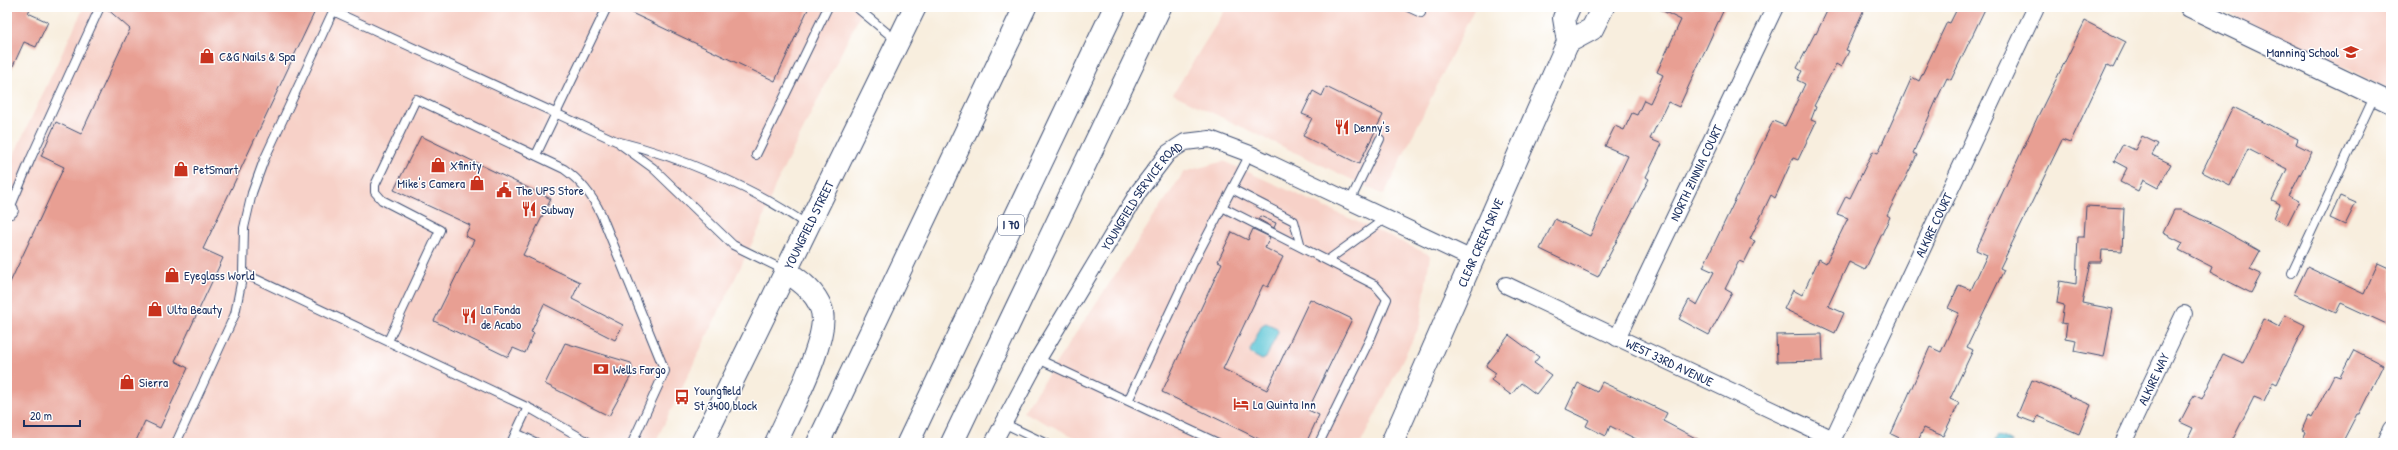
<svg xmlns="http://www.w3.org/2000/svg" width="2398" height="450" font-family="'Patrick Hand',sans-serif">
<rect width="100%" height="100%" fill="#fff"/>
<filter id="ink" filterUnits="userSpaceOnUse"><feTurbulence type="fractalNoise" baseFrequency=".025" numOctaves="2"/><feDisplacementMap in="SourceGraphic" scale="8" xChannelSelector="R" yChannelSelector="G"/><feConvolveMatrix kernelMatrix="1 2 1 2 8 2 1 2 1" color-interpolation-filters="sRGB"/></filter>
<filter id="wash" filterUnits="userSpaceOnUse"><feTurbulence type="fractalNoise" baseFrequency=".012" numOctaves="4" result="noise"/><feDisplacementMap in="SourceGraphic" scale="16" xChannelSelector="R" yChannelSelector="G"/><feGaussianBlur stdDeviation="0.9" result="paint"/><feColorMatrix in="noise" values="0 0 0 0 0 0 0 0 0 0 0 0 0 0 0 0 0 1.4 0 .05"/><feComposite in="paint" operator="in"/></filter>
<g filter="url(#wash)">
<rect width="100%" height="100%" fill="#f8eede"/>
<path fill="#f7d1c8" d="M 84,7 L 864,7 L 775,186 L 761,225 L 655,443 L 7,443 L 7,169 Z
M 1227,7 L 1475,7 L 1384,195 L 1173,94 Z
M 2223,7 L 2391,7 L 2391,90 L 2231,14 Z
M 1224,161 L 1430,255 L 1420,325 L 1361,443 L 1087,443 L 1023,412 L 1184,172 Z"/>
<path fill="#5bc5d5" stroke="#3b7a9a" d="M 1266,323 L 1277,328 L 1278,332 L 1266,358 L 1262,360 L 1251,354 L 1250,350 L 1262,325 Z
M 1998,435 L 2011,442 L 2011,443 L 1994,443 Z"/>
<g id="blocks">
<path fill="#e89f93" d="M 7,7 L 31,7 L 28,13 L 48,22 L 36,47 L 24,42 L 7,79 Z
M 105,7 L 317,7 L 203,249 L 223,258 L 175,361 L 188,368 L 160,428 L 145,421 L 135,443 L 7,443 L 7,289 L 64,167 L 41,156 L 56,122 L 81,134 L 130,29 Z
M 619,7 L 809,7 L 775,81 Z
M 1655,7 L 1725,7 L 1679,107 L 1668,102 L 1650,139 L 1662,144 L 1646,177 L 1649,179 L 1598,277 L 1540,249 L 1555,219 L 1590,236 L 1628,156 L 1605,146 L 1615,126 L 1624,130 L 1632,113 L 1637,115 L 1644,100 L 1650,103 L 1663,75 L 1657,72 L 1681,20 Z
M 1829,7 L 1865,7 L 1846,50 L 1849,51 L 1841,67 L 1836,64 L 1814,106 L 1816,107 L 1811,120 L 1816,122 L 1798,160 L 1793,158 L 1775,198 L 1771,195 L 1750,239 L 1755,241 L 1744,263 L 1739,261 L 1725,289 L 1732,293 L 1709,335 L 1679,319 L 1689,300 L 1697,305 L 1714,272 L 1703,267 L 1773,121 L 1785,126 L 1805,84 L 1797,80 L 1802,71 L 1797,68 L 1815,33 L 1816,34 Z
M 1958,7 L 1986,7 L 1951,80 L 1947,78 L 1936,101 L 1913,153 L 1917,155 L 1887,215 L 1890,217 L 1865,270 L 1849,262 L 1828,306 L 1844,313 L 1835,333 L 1784,309 L 1793,290 L 1802,295 L 1819,259 L 1826,263 L 1848,218 L 1837,214 L 1846,196 L 1850,198 L 1873,151 L 1878,153 L 1912,77 L 1919,81 L 1947,22 L 1950,23 Z
M 2085,21 L 2126,42 L 2113,68 L 2107,65 L 2070,143 L 2062,140 L 2000,268 L 2004,270 L 1967,347 L 1973,350 L 1950,399 L 1959,403 L 1943,436 L 1924,428 L 1917,443 L 1910,443 L 1891,434 L 1930,347 L 1941,352 L 1959,313 L 1948,308 L 1959,285 L 1971,290 L 1987,255 L 1976,250 L 2038,116 Z
M 1326,87 L 1383,115 L 1359,164 L 1303,136 L 1312,118 L 1302,114 L 1313,91 L 1322,96 Z
M 2233,107 L 2298,139 L 2296,144 L 2312,152 L 2289,196 L 2299,201 L 2287,225 L 2274,218 L 2280,204 L 2272,200 L 2287,169 L 2248,149 L 2230,186 L 2202,172 Z
M 421,136 L 551,199 L 523,255 L 580,282 L 572,299 L 623,325 L 615,340 L 544,304 L 531,332 L 534,333 L 525,353 L 513,348 L 508,357 L 434,321 L 474,240 L 465,236 L 470,225 L 394,190 Z
M 2142,136 L 2158,144 L 2152,155 L 2171,164 L 2158,188 L 2143,180 L 2138,191 L 2120,182 L 2127,168 L 2114,161 L 2123,144 L 2135,150 Z
M 2340,196 L 2356,203 L 2345,225 L 2330,218 Z
M 2086,206 L 2124,208 L 2122,251 L 2102,250 L 2101,262 L 2090,262 L 2082,303 L 2113,309 L 2104,357 L 2074,351 L 2076,340 L 2065,338 L 2067,324 L 2061,323 L 2064,305 L 2057,303 L 2060,281 L 2076,284 L 2078,237 L 2084,237 Z
M 2174,210 L 2181,210 L 2219,228 L 2260,251 L 2250,269 L 2261,274 L 2251,293 L 2210,272 L 2212,267 L 2179,250 L 2183,243 L 2163,233 Z
M 1260,216 L 1276,223 L 1274,228 L 1258,219 Z
M 1253,229 L 1270,237 L 1265,248 L 1283,257 L 1268,287 L 1263,285 L 1223,369 L 1267,390 L 1310,299 L 1352,319 L 1308,410 L 1319,415 L 1306,443 L 1267,443 L 1162,392 L 1222,263 L 1218,261 L 1232,232 L 1248,240 Z
M 2378,263 L 2391,269 L 2391,326 L 2341,303 L 2336,313 L 2294,294 L 2307,267 L 2364,294 Z
M 2285,315 L 2305,325 L 2277,384 L 2273,382 L 2264,401 L 2254,397 L 2231,443 L 2186,443 L 2193,428 L 2180,422 L 2194,395 L 2202,399 L 2223,354 L 2243,363 L 2264,319 L 2279,327 Z
M 1822,334 L 1823,361 L 1777,362 L 1776,335 Z
M 1509,335 L 1539,357 L 1534,363 L 1551,375 L 1536,394 L 1521,383 L 1511,395 L 1491,380 L 1496,373 L 1486,366 Z
M 565,343 L 631,363 L 633,372 L 609,416 L 545,384 Z
M 2354,350 L 2383,365 L 2359,414 L 2357,414 L 2342,443 L 2301,443 L 2306,432 L 2302,430 L 2308,416 L 2312,418 L 2334,375 L 2340,377 Z
M 2032,380 L 2091,405 L 2079,434 L 2038,416 L 2035,423 L 2017,416 Z
M 1602,382 L 1667,413 L 1663,421 L 1705,443 L 1644,443 L 1610,426 L 1606,436 L 1586,426 L 1589,420 L 1566,409 L 1578,383 L 1597,392 Z"/>
</g>
</g>
<g filter="url(#ink)">
<use href="#blocks" fill-opacity="0" stroke="#3c4c71" stroke-width="1"/>
<g fill="none" stroke-linecap="round" stroke-linejoin="round">
<g stroke="#3c4c71" stroke-width="10">
<path id="service" d="M 856,7 L 897,41
M 1408,7 L 1421,13
M 333,11 L 616,141 C 681,157 753,187 807,225
M 620,144 L 653,168 L 733,245 L 786,271
M 536,155 L 607,7
M 756,155 L 828,7
M 1232,189 L 1294,221 L 1301,247
M 1350,201 L 1380,139
M 1222,207 L 1375,285 L 1387,299 L 1371,337 L 1319,443
M 8,213 L 31,158 L 100,7
M 1328,260 L 1386,218
M 243,273 L 533,410 L 590,443
M 2292,273 L 2375,95
M 388,341 L 440,230 L 382,200 L 375,192 L 375,185 L 416,99 L 564,169 C 581,181 592,195 601,214 L 665,371 L 632,443
M 1038,359 L 1218,443
M 1128,401 L 1192,265 L 1250,154
M 1003,423 L 1045,443
M 516,433 L 537,443
M 176,443 L 235,314 L 243,273 L 244,228 L 252,193 L 264,160 L 335,7
M 511,443 L 528,407"/>
</g>
<g stroke="#3c4c71" stroke-width="18">
<g id="minor">
<path d="M 7,209 L 10,210"/>
<path id="s1" d="M 1506,285 L 1833,439"/>
<path id="s2" d="M 1617,338 L 1775,7"/>
<path id="s3" d="M 993,443 L 1038,359 L 1139,191 L 1168,153 L 1185,142 L 1210,139 L 1250,154 L 1474,260"/>
<path id="s4" d="M 1831,443 L 2036,7"/>
<path id="s5" d="M 2123,443 L 2184,314"/>
<path d="M 2385,443 L 2391,429"/>
</g>
</g>
<g stroke="#3c4c71" stroke-width="22">
<path id="tertiary" d="M 2190,7 L 2391,103"/>
</g>
<g stroke="#3c4c71" stroke-width="24">
<g id="secondary">
<path d="M 1568,42 L 1592,29 L 1603,7"/>
<path id="s6" d="M 702,443 L 915,7"/>
<path id="s7" d="M 1392,443 L 1568,42 L 1564,18 L 1569,7"/>
</g>
</g>
<g stroke="#3c4c71" stroke-width="24">
<path id="motorway" d="M 776,443 C 788,415 832,335 821,308 C 815,291 800,281 786,271
M 818,443 L 1025,7
M 908,443 L 1115,7
M 952,443 L 1160,7"/>
</g>
<use href="#service" stroke="#fff" stroke-width="8"/>
<use href="#minor" stroke="#fff" stroke-width="16"/>
<use href="#tertiary" stroke="#fff" stroke-width="20"/>
<use href="#secondary" stroke="#fff" stroke-width="22"/>
<use href="#motorway" stroke="#fff" stroke-width="22"/>
</g>
</g>
<defs>
<g id="school-bare" transform="scale(1.2)"><path d="M0-5L7-2L0 1L-7-2ZM-4 1L0 2.5L4 1V4Q0 6-4 4Z" fill="#c8321e" stroke="#fff" stroke-width="2.5" paint-order="stroke"/></g>
<g id="shop-bare" transform="scale(1.2)"><path d="M-5-2.5h2.3a2.7 3.5 0 0 1 5.4 0H5L5.5 6h-11ZM-1.5-2.5h3a1.5 2.3 0 0 0-3 0Z" fill="#c8321e" stroke="#fff" stroke-width="2.5" paint-order="stroke"/></g>
<g id="restaurant-bare" transform="scale(1.2)"><path d="M-5-6h1v4h1v-4h1v4h1v-4h1v5L-1.5 .5V6h-2V.5L-5-1ZM5-6V6H3V1.5H1.5Q1.5-4 5-6Z" fill="#c8321e" stroke="#fff" stroke-width="2.5" paint-order="stroke"/></g>
<g id="civic-bare" transform="scale(1.2)"><path d="M-.6-6.5H3V-4.5H.6V-3L4-1V1h2V6H-6V1h2V-1L-.6-3ZM-1.2 2.5V6h2.4V2.5Z" fill="#c8321e" stroke="#fff" stroke-width="2.5" paint-order="stroke"/></g>
<g id="bank-bare" transform="scale(1.2)"><path d="M-6-4H6V4H-6ZM0-2.3a2.3 2.3 0 1 0 0 4.6a2.3 2.3 0 1 0 0-4.6Z" fill="#c8321e" stroke="#fff" stroke-width="2.5" paint-order="stroke"/></g>
<g id="bus-bare" transform="scale(1.2)"><path d="M-5-6H5V4H4V6H2V4H-2V6H-4V4H-5ZM-3.5-4V0h7V-4ZM-3.5 1.2v1.5H-2V1.2ZM2 1.2v1.5H3.5V1.2Z" fill="#c8321e" stroke="#fff" stroke-width="2.5" paint-order="stroke"/></g>
<g id="hotel-bare" transform="scale(1.2)"><path d="M-6-4.5h1.5V1H6V5H4.5V3h-9V5H-6ZM-4 0a1.8 1.8 0 1 1 3.6 0ZM.5 0V-2.5h3Q6-2.5 6 0Z" fill="#c8321e" stroke="#fff" stroke-width="2.5" paint-order="stroke"/></g>
</defs>
<g fill-rule="evenodd">
<use href="#school-bare" x="2351" y="52"/>
<use href="#shop-bare" x="207" y="56"/>
<use href="#restaurant-bare" x="1342" y="127"/>
<use href="#shop-bare" x="438" y="165"/>
<use href="#shop-bare" x="181" y="169"/>
<use href="#shop-bare" x="477" y="183"/>
<use href="#civic-bare" x="504" y="190"/>
<use href="#restaurant-bare" x="529" y="209"/>
<use href="#shop-bare" x="172" y="275"/>
<use href="#shop-bare" x="155" y="309"/>
<use href="#restaurant-bare" x="469" y="316"/>
<use href="#bank-bare" x="601" y="369"/>
<use href="#shop-bare" x="127" y="382"/>
<use href="#bus-bare" x="682" y="397"/>
<use href="#hotel-bare" x="1241" y="404"/>
</g>
<g text-anchor="middle" stroke-width="3" stroke-linejoin="round" paint-order="stroke">
<rect fill="#fff" stroke="#5f6d8e" stroke-width="1" x="998" y="215" width="26" height="20" rx="3"/>
<g font-size="12" font-weight="bold" fill="#1b2f5e">
<text x="1011" y="229">I 70</text>
</g>
<g font-size="13" fill="#1b2f5e" stroke="#fff" text-anchor="start">
<text x="2339" y="57" text-anchor="end">Manning School</text>
<text x="219" y="61">C&amp;G Nails &amp; Spa</text>
<text x="1354" y="132">Denny's</text>
<text x="450" y="170">Xfinity</text>
<text x="193" y="174">PetSmart</text>
<text x="465" y="188" text-anchor="end">Mike's Camera</text>
<text x="516" y="195">The UPS Store</text>
<text x="541" y="214">Subway</text>
<text x="184" y="280">Eyeglass World</text>
<text x="167" y="314">Ulta Beauty</text>
<text x="481" y="314">La Fonda<tspan x="481" dy="15">de Acabo</tspan></text>
<text x="613" y="374">Wells Fargo</text>
<text x="139" y="387">Sierra</text>
<text x="694" y="395">Youngfield<tspan x="694" dy="15">St 3400 block</tspan></text>
<text x="1253" y="409">La Quinta Inn</text>
</g>
<g font-size="13" fill="#1b2f5e" stroke="#fff">
<text dy="5" stroke="none"><textPath href="#s2" startOffset="183">NORTH ZINNIA COURT</textPath></text>
<text dy="5" stroke="none"><textPath href="#s3" startOffset="289">YOUNGFIELD SERVICE ROAD</textPath></text>
<text dy="5" stroke="none"><textPath href="#s6" startOffset="243">YOUNGFIELD STREET</textPath></text>
<text dy="5" stroke="none"><textPath href="#s4" startOffset="241">ALKIRE COURT</textPath></text>
<text dy="5" stroke="none"><textPath href="#s7" startOffset="219">CLEAR CREEK DRIVE</textPath></text>
<text dy="5" stroke="none"><textPath href="#s1" startOffset="181">WEST 33RD AVENUE</textPath></text>
<text dy="5" stroke="none"><textPath href="#s5" startOffset="71">ALKIRE WAY</textPath></text>
</g>
</g>
<rect width="2398" height="450" fill="none" stroke="#fff" stroke-width="24"/>
<path d="M24 420v6h56v-6" fill="none" stroke="#1b2f5e" stroke-width="2"/>
<text x="30" y="420" font-size="12" fill="#1b2f5e" stroke="#ffffff" stroke-width="3" paint-order="stroke">20 m</text>
</svg>
